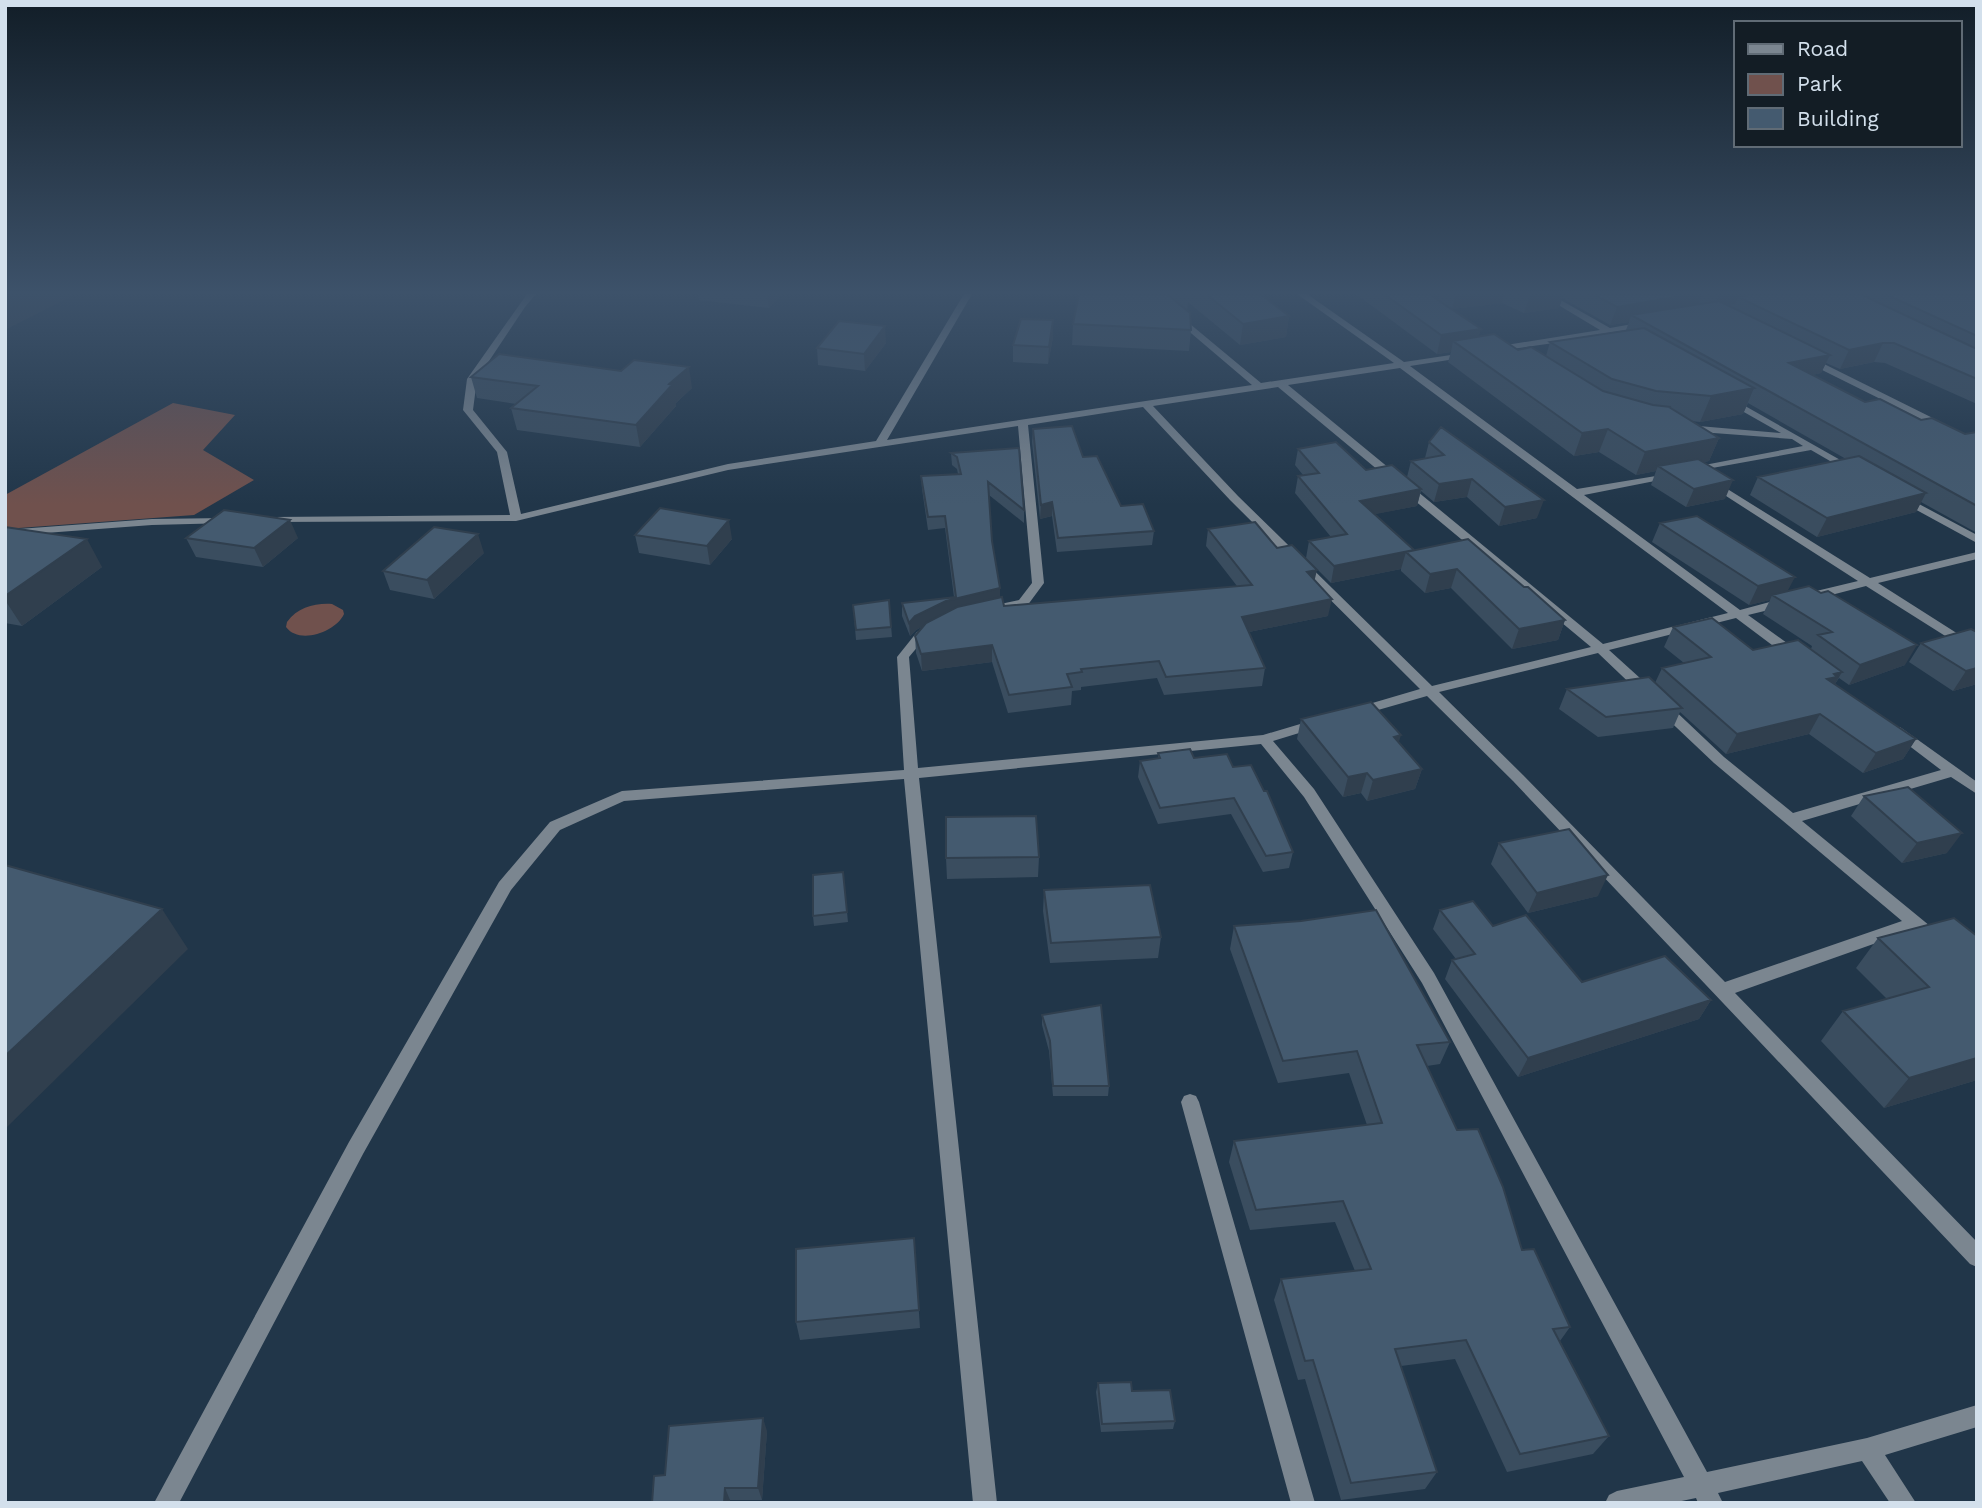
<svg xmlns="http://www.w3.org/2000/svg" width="1982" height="1508" font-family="'Work Sans',sans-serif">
<rect width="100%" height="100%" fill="#213649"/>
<path fill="#70514d" d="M 173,403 L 235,415 L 203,450 L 254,480 L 194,515 L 5,529 L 5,495 Z
M 332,604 L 343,610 L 344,614 C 336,632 299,645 286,627 L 287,622 C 298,607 315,603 332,604 Z"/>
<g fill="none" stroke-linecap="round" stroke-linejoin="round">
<path fill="#7b8690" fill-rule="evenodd" d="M 527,294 L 536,294 L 525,307 L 477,379 L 473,410 L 507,452 L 521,514 L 728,464 L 876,441 L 964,294 L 972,294 L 887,440 L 1252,385 L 1145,294 L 1154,294 L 1261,383 L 1394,363 L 1297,294 L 1307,294 L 1404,362 L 1471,352 L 1473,354 L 1468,357 L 1410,366 L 1577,489 L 1674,473 L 1674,477 L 1670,478 L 1584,495 L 1740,610 L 1785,598 L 1789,599 L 1791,602 L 1789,605 L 1748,615 L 1798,651 L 1799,654 L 1798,657 L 1788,657 L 1736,618 L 1609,650 L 1651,688 L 1653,691 L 1646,695 L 1641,694 L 1598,653 L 1439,692 L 1523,775 L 1725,982 L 1902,921 L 1714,763 L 1658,710 L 1656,707 L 1658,704 L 1668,704 L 1724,757 L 1793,813 L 1941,770 L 1895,735 L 1893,732 L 1900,727 L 1977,782 L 1977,794 L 1951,777 L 1802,821 L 1941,935 L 1943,939 L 1941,943 C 1929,947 1922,937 1913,930 L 1735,993 L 1977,1242 L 1977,1267 L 1970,1264 L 1513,781 L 1427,696 L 1357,716 L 1352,715 L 1350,712 L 1352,709 L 1420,689 L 1230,500 L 1143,407 L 1028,425 L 1044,583 L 1027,606 L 995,613 L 991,612 L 989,609 L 991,606 L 1019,600 L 1032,583 L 1018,426 L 728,470 L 516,521 L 269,522 L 269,518 L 273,517 L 510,515 L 497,452 L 463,410 L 467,379 ZM 1400,368 L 1728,613 L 1603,644 L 1288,385 ZM 1278,387 L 1591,647 L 1432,686 L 1238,496 L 1153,406 Z
M 1540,294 L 1550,294 L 1610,328 L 1644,322 L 1648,325 L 1610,335 L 1491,352 L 1490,350 L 1494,347 L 1600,330 Z
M 1804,357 L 1810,357 L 1977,440 L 1977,447 L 1804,361 Z
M 1731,398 L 1858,470 L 1857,472 L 1849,472 L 1811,450 L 1690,472 L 1690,468 L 1694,467 L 1803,446 L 1792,439 L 1687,431 L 1682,428 L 1687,425 L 1781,433 L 1728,403 L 1728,399 Z
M 1713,480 L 1870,578 L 1977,552 L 1977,559 L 1878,583 L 1977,646 L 1977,656 L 1866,586 L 1812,600 L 1808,599 L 1806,596 L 1808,593 L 1858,581 L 1709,485 L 1708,483 Z
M 1904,496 L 1977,535 L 1977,543 L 1900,501 L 1900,497 Z
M 225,518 L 231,521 L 229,523 L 152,525 L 5,536 L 5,530 L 152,519 Z
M 930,627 L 936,631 L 925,638 L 909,657 L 918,768 L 1263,735 L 1317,719 L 1322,720 L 1324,723 L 1322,726 L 1273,741 L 1314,789 L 1434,973 L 1707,1472 L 1867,1438 L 1977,1405 L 1977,1427 L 1885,1455 L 1916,1503 L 1890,1503 L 1862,1461 L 1718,1493 L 1723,1503 L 1698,1503 L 1696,1498 L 1672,1503 L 1605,1503 L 1609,1495 L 1617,1491 L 1684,1477 L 1422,983 L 1304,797 L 1261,744 L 919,778 L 997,1503 L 973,1503 L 904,779 L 624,801 L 560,830 L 511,890 L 363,1154 L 179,1503 L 154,1503 L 349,1142 L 499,882 L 550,822 L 622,791 L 904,770 L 897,657 L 917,632 Z
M 1190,1094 L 1196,1096 L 1199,1102 L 1315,1503 L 1291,1503 L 1181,1102 L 1184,1096 Z"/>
</g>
<path fill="#3a4d5f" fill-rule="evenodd" d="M 698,294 L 782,294 L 769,308 L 699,300 Z
M 1079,294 L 1260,294 L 1289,316 L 1286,337 L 1240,345 L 1188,302 L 1187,311 L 1191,330 L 1189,351 L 1072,345 L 1073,324 Z
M 1356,294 L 1977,294 L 1977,404 L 1885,363 L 1874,362 L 1840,369 L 1826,363 L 1821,373 L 1812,375 L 1865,402 L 1965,434 L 1977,432 L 1977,533 L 1921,502 L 1916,512 L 1817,537 L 1750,495 L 1758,477 L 1846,459 L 1748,403 L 1743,414 L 1700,422 L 1691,421 L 1719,438 L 1709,461 L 1704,462 L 1725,499 L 1686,507 L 1651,485 L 1656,471 L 1636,475 L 1599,452 L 1574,456 L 1448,362 L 1451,352 L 1437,354 ZM 1562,298 L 1610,325 L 1629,322 L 1626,330 L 1550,342 L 1546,356 L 1518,350 L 1479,337 L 1452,309 L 1502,303 L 1524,313 L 1559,308 Z
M 1053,337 L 1048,364 L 1013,362 L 1013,345 Z
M 886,343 L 865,371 L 818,365 L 817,348 Z
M 471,377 L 692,388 L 676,403 L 676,406 L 640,447 L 517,430 L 511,408 L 516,404 L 477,398 Z
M 1033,429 L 1083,457 L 1121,506 L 1154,531 L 1152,545 L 1057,552 L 1052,516 L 1040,519 L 1032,442 Z
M 1429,442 L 1537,518 L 1499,526 L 1467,497 L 1434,502 L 1421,491 L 1417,506 L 1374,514 L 1414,550 L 1524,587 L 1565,620 L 1558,640 L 1512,649 L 1451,588 L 1425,593 L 1401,571 L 1401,569 L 1331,583 L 1306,558 L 1309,541 L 1331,537 L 1295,493 L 1298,476 L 1303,475 L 1295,465 L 1298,449 L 1366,470 L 1407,477 L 1411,461 L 1425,458 Z
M 951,453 L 1024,510 L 1024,523 L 989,495 L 992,541 L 1000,598 L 1004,606 L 1237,586 L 1206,546 L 1208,529 L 1277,548 L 1315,581 L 1328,616 L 1249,632 L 1265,668 L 1262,686 L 1164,695 L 1157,678 L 1081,687 L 1081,690 L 1072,691 L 1071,705 L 1008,713 L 992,662 L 922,671 L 916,653 L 915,636 L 924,626 L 916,630 L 910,636 L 902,616 L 902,603 L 954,597 L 945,528 L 928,530 L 922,489 L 921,476 L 958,474 L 957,469 L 952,465 Z
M 1660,523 L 1788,591 L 1905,665 L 1849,685 L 1839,678 L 1835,684 L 1916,739 L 1903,759 L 1863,773 L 1809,734 L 1726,754 L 1680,712 L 1673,728 L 1598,737 L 1559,709 L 1567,689 L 1655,683 L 1662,668 L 1684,663 L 1664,647 L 1673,627 L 1753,650 L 1811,649 L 1812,646 L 1763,614 L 1770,600 L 1749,605 L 1652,542 Z
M 5,527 L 102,567 L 22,626 L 5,623 Z
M 635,535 L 732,539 L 710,565 L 639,553 Z
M 186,538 L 298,538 L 263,567 L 196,557 Z
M 484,553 L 434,599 L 390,590 L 383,571 Z
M 889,600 L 892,637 L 856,640 L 853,605 Z
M 1977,632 L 1977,684 L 1953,691 L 1909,662 L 1921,643 Z
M 1301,719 L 1399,742 L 1422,769 L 1415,789 L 1367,801 L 1361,793 L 1343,797 L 1297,739 Z
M 1158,753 L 1194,758 L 1233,767 L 1293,852 L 1289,868 L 1263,872 L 1231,814 L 1158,824 L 1138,777 L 1140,761 L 1158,759 Z
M 1864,796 L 1947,853 L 1902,863 L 1851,816 Z
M 1499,843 L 1598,896 L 1528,913 L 1491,864 Z
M 1039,857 L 1038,877 L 947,879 L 946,858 Z
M 843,872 L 848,922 L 814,926 L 813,916 Z
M 1044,890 L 1161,937 L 1158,958 L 1050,963 L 1043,911 Z
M 1440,910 L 1493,926 L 1582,982 L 1711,1000 L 1699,1019 L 1518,1077 L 1445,979 L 1452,960 L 1456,959 L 1433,929 Z
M 1234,926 L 1450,1042 L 1440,1064 L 1427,1066 L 1457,1130 L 1522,1250 L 1570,1327 L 1560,1341 L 1609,1436 L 1593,1454 L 1507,1472 L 1455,1359 L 1401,1366 L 1437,1472 L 1425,1489 L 1341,1500 L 1305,1379 L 1298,1380 L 1274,1300 L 1281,1279 L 1355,1271 L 1335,1222 L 1250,1230 L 1229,1162 L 1234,1141 L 1367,1125 L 1349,1073 L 1278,1083 L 1230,949 Z
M 1977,936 L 1977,1080 L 1884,1108 L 1821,1041 L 1843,1011 L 1887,999 L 1856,968 L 1878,938 Z
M 1042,1015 L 1109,1086 L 1108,1096 L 1053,1096 L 1049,1051 L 1042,1025 Z
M 914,1238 L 920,1328 L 800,1340 L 796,1322 Z
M 1098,1383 L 1175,1421 L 1173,1429 L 1101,1432 L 1096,1392 Z
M 767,1431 L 762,1500 L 730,1500 L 665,1475 Z"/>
<path fill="#303f4e" d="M 5,294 L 76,294 L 5,330 Z
M 767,294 L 782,294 L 769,308 Z
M 1429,294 L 1439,294 L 1435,311 Z
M 1456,294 L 1504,294 L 1502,303 L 1452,309 Z
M 1537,294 L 1564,294 L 1559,308 L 1524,313 L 1530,295 Z
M 1693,294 L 1702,294 L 1696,311 L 1631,315 L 1629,322 L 1610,325 L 1617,307 Z
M 1720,294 L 1796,294 L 1738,297 L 1735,304 L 1714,307 Z
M 1289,316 L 1286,337 L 1240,345 L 1243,324 Z
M 1053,320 L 1053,337 L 1048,364 L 1049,347 Z
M 885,326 L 886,343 L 865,371 L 864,354 Z
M 1481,329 L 1476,347 L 1453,341 L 1451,352 L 1437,354 L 1441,335 Z
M 1883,343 L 1874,362 L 1840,369 L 1849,350 Z
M 1830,355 L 1821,373 L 1781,382 L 1789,363 Z
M 689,367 L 692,388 L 676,403 L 676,406 L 640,447 L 636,425 L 669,384 Z
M 1754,388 L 1743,414 L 1700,422 L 1711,396 Z
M 1608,429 L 1599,452 L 1574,456 L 1582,433 Z
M 1719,438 L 1709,461 L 1664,470 L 1658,466 L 1656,471 L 1636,475 L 1645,452 Z
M 1472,479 L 1467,497 L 1434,502 L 1439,484 Z
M 1733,480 L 1725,499 L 1686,507 L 1694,489 Z
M 1421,489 L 1417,506 L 1356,518 L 1360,501 Z
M 1926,493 L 1916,512 L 1817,537 L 1827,518 Z
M 1544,500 L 1537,518 L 1499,526 L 1505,507 Z
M 1052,502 L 1052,516 L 1040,519 L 1041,505 Z
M 290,520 L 298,538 L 263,567 L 254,548 Z
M 729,520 L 732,539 L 710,565 L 707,546 Z
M 478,534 L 484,553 L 434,599 L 427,580 Z
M 87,539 L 102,567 L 22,626 L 5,600 L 5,596 Z
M 1406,552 L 1401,569 L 1331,583 L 1334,566 Z
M 1457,569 L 1451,588 L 1425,593 L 1430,574 Z
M 1317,570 L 1313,587 L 1307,572 Z
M 1795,577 L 1785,596 L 1772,595 L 1770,600 L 1749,605 L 1758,586 Z
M 1000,588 L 1000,602 L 947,614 L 916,630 L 910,636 L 909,623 L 915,616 L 946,601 Z
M 1332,599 L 1328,616 L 1239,634 L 1242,617 Z
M 1565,620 L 1558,640 L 1512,649 L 1519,629 Z
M 992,645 L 992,662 L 922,671 L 921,654 Z
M 1917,645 L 1905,665 L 1849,685 L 1860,665 Z
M 1977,668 L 1977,684 L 1953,691 L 1966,671 Z
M 1842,672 L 1831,691 L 1827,679 L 1834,674 Z
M 1820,714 L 1809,734 L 1726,754 L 1737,734 Z
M 1401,735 L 1395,755 L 1394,737 Z
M 1916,739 L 1903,759 L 1863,773 L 1876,753 Z
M 1422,769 L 1415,789 L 1367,801 L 1373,780 Z
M 1367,773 L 1361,793 L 1343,797 L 1348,777 Z
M 1962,833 L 1947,853 L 1902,863 L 1917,843 Z
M 1608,875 L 1598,896 L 1528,913 L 1537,893 Z
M 162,909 L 188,949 L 7,1127 L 5,1124 L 5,1056 Z
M 1711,1000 L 1699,1019 L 1518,1077 L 1528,1058 Z
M 1977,1058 L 1977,1080 L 1884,1108 L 1909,1078 Z
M 763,1418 L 767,1431 L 762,1500 L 758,1488 Z
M 725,1488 L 730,1500 L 730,1503 L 724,1503 Z"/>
<path fill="#445a6f" stroke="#303f4e" stroke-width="2" d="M 1079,294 L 1167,294 L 1190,313 L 1191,330 L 1073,324 Z
M 1206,294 L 1260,294 L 1289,316 L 1243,324 Z
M 1384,294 L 1432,294 L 1429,294 L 1481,329 L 1441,335 Z
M 1593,294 L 1693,294 L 1617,307 Z
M 1753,294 L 1860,294 L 1977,349 L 1977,379 L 1894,343 L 1883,343 L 1849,350 L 1738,297 Z
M 1885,294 L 1977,294 L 1977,336 Z
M 1719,301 L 1830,355 L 1789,363 L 1865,402 L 1880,399 L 1921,420 L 1932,418 L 1965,434 L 1977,432 L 1977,506 L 1631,315 Z
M 1021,319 L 1053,320 L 1049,347 L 1013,345 Z
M 839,321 L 885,326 L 864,354 L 817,348 Z
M 1644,328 L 1754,388 L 1711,396 L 1656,391 L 1612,379 L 1550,342 Z
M 1494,334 L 1518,350 L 1531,347 L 1603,391 L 1653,405 L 1671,407 L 1669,407 L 1719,438 L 1645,452 L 1608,429 L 1582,433 L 1453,341 Z
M 499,354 L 621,371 L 634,360 L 689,367 L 669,384 L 672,385 L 636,425 L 511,408 L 538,386 L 471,377 Z
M 1072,426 L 1083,457 L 1097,456 L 1121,506 L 1143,504 L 1154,531 L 1058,538 L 1052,502 L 1041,505 L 1033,429 Z
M 1441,427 L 1544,500 L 1505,507 L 1472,479 L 1439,484 L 1411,461 L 1444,455 L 1429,442 Z
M 1336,442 L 1366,470 L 1392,465 L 1421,489 L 1360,501 L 1414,550 L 1334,566 L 1309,541 L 1347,534 L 1298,476 L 1319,473 L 1298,449 Z
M 1019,448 L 1024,510 L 988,482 L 992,541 L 1000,588 L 946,601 L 915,616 L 909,623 L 902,603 L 956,597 L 945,516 L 928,517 L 921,476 L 961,474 L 957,457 L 951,453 Z
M 1859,456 L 1926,493 L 1827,518 L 1758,477 Z
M 1698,459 L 1733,480 L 1694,489 L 1658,466 Z
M 660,508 L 729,520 L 707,546 L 635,535 Z
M 224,510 L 290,520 L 254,548 L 186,538 Z
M 1697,516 L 1795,577 L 1758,586 L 1660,523 Z
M 1255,522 L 1277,548 L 1292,545 L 1317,570 L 1307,572 L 1332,599 L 1242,617 L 1265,668 L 1166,677 L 1159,661 L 1081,669 L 1082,672 L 1067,674 L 1072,687 L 1009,695 L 992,645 L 921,654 L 915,636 L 926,623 L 957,607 L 1002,597 L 1004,606 L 1252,585 L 1208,529 Z
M 5,527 L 87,539 L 5,596 Z
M 434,527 L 478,534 L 427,580 L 383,571 Z
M 1468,539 L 1524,587 L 1528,587 L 1565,620 L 1519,629 L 1457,569 L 1430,574 L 1406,552 Z
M 1809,586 L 1821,593 L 1828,591 L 1917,645 L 1860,665 L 1818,635 L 1832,632 L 1772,595 Z
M 889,600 L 891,627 L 856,630 L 853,605 Z
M 1712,618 L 1753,650 L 1798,640 L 1842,672 L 1834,674 L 1837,677 L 1827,679 L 1916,739 L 1876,753 L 1820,714 L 1737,734 L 1662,668 L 1711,657 L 1673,627 Z
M 1971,629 L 1977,632 L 1977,668 L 1966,671 L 1921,643 Z
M 1649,677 L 1682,708 L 1606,717 L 1567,689 Z
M 1371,702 L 1401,735 L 1394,737 L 1422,769 L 1373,780 L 1367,773 L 1348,777 L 1301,719 Z
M 1190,749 L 1194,758 L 1227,754 L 1233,767 L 1251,765 L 1264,791 L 1267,791 L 1293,852 L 1266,856 L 1234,798 L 1160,808 L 1140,761 L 1160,758 L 1158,753 Z
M 1908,787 L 1962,833 L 1917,843 L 1864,796 Z
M 1036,816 L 1039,857 L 946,858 L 946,817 Z
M 1569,829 L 1608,875 L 1537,893 L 1499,843 Z
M 5,865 L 162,909 L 5,1056 Z
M 843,872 L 847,912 L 813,916 L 813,875 Z
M 1150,885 L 1161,937 L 1051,943 L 1044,890 Z
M 1473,901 L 1493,926 L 1526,915 L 1582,982 L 1665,956 L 1711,1000 L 1528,1058 L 1452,960 L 1475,954 L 1440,910 Z
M 1376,910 L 1450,1042 L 1417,1045 L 1457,1130 L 1478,1129 L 1503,1187 L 1522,1250 L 1534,1249 L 1570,1327 L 1553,1329 L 1609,1436 L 1520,1454 L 1466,1340 L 1395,1349 L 1437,1472 L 1351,1483 L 1313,1360 L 1305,1361 L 1281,1279 L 1371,1269 L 1343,1201 L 1256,1210 L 1234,1141 L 1382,1123 L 1357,1051 L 1283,1061 L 1234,926 L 1301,921 Z
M 1954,918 L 1977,936 L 1977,1058 L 1909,1078 L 1843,1011 L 1929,987 L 1878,938 Z
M 1101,1005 L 1109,1086 L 1053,1086 L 1050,1041 L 1042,1015 Z
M 914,1238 L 919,1310 L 796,1322 L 796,1249 Z
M 1131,1382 L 1132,1391 L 1170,1390 L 1175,1421 L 1102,1424 L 1098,1383 Z
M 763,1418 L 758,1488 L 725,1488 L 724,1503 L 652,1503 L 654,1476 L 665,1475 L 669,1426 Z"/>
<linearGradient id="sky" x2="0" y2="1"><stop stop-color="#121e28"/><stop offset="0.58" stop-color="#3d526a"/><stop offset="1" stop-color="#3d526a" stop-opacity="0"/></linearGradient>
<rect width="1982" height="505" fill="url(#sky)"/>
<rect width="1982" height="1508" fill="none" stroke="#d3e0ec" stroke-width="14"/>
<rect x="1734" y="21" width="228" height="126" fill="#131d25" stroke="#606b75" stroke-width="2"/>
<rect x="1748" y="44" width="35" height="10" fill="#7b8690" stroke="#606b75" stroke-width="2"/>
<text x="1797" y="56" font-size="21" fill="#d3e0ec">Road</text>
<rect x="1748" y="74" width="35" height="21" fill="#70514d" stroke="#606b75" stroke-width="2"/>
<text x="1797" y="91" font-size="21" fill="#d3e0ec">Park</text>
<rect x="1748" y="108" width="35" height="21" fill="#445a6f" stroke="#606b75" stroke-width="2"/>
<text x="1797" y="126" font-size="21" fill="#d3e0ec">Building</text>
</svg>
